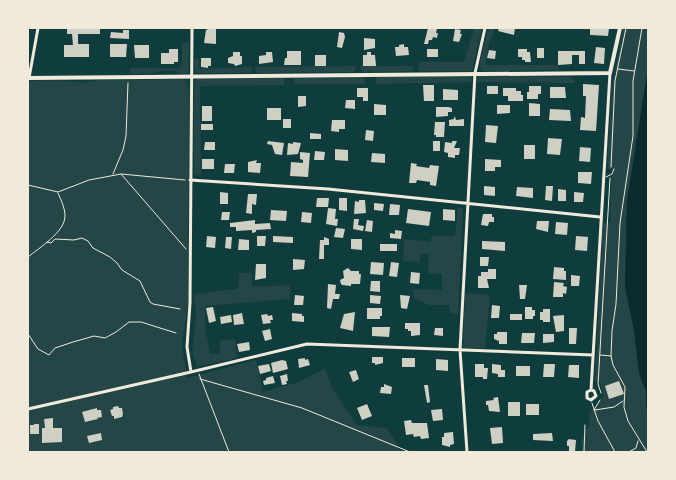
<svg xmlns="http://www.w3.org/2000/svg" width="676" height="480" font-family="'PT Sans',sans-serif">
<rect width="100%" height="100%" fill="#0f3d3e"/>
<path fill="#244646" d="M 474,28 L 482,28 L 472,71 L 419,71 L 418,67 L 419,62 L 464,62 Z
M 488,28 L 495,28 L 489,43 L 485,65 L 559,65 L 559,70 L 481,71 L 480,63 Z
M 623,28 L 648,28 L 648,68 L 627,201 L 625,287 L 634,330 L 639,373 L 646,391 L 646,406 L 648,413 L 648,452 L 582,452 L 581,440 L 589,426 L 589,412 L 596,409 L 603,396 L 600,381 L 595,381 L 602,236 L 603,223 L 610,223 L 611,178 L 615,171 L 607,168 L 612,86 Z
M 182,43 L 189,43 L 188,73 L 182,74 L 173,71 L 160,71 L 150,74 L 131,74 L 130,68 L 179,68 L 182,64 Z
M 194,59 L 199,59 L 199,69 L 252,67 L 251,73 L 197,73 L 195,71 Z
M 356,66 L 354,72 L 256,73 L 255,67 Z
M 360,66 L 414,66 L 413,71 L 362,72 Z
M 470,76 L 472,78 L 472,82 L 376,84 L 376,77 Z
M 479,76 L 572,77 L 575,83 L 476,82 L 477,78 Z
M 364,77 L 365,84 L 294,84 L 294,78 Z
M 284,78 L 284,85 L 200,86 L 201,177 L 194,174 L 194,83 L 196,79 Z
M 182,79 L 187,81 L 189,89 L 188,304 L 182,344 L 187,378 L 256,360 L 263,392 L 299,382 L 325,368 L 332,388 L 357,425 L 387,428 L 396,442 L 397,448 L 406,452 L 28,452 L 28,81 C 39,81 52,80 64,81 C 76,82 86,84 99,80 Z
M 458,207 L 463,209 L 458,314 L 450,313 L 449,305 L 429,305 L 414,298 L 413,289 L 442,290 L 442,274 L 428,273 L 429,254 L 421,254 L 419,262 L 403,261 L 404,239 L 430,242 L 432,236 L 455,236 Z
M 239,273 L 252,273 L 252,285 L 254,287 L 290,285 L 290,299 L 205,306 L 205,327 L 210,354 L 220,353 L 220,341 L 235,339 L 237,358 L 197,367 L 192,351 L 196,315 L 194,294 L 236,289 L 239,286 Z
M 465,293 L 490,295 L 485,348 L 463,348 Z"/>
<path fill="#0a2a2b" d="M 648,68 L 648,413 L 646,406 L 646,391 L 639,373 L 634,330 L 625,287 L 627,201 Z"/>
<path fill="#cfcfc3" d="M 67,28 L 100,28 L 100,34 L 78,34 L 78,44 L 89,44 L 89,57 L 64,57 L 64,45 L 73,45 L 72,34 L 67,34 Z
M 211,28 L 216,28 L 216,44 L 204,43 L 206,30 Z
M 428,28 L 437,28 L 436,33 L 438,33 L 437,38 L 433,37 L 432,40 L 429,40 L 428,44 L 424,44 Z
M 499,28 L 515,28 L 514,35 L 498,31 Z
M 590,28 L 609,28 L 608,36 L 590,35 Z
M 455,29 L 461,30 L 460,34 L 462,34 L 459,42 L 453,41 Z
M 123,30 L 129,30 L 129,39 L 110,38 L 111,32 L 123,33 Z
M 339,32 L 344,33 L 345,37 L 342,48 L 337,47 Z
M 364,38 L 375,39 L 375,48 L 364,50 Z
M 110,44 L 127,44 L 126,57 L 110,57 Z
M 404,44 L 404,47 L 408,47 L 409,55 L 396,56 L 395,47 L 399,47 L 399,45 Z
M 134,45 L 149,45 L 149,58 L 135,58 Z
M 596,47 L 605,48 L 604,64 L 594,63 Z
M 537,48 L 544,48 L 544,58 L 537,58 Z
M 169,49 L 178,49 L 178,62 L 174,62 L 174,64 L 161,64 L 161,53 L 169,53 Z
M 427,49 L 438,49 L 438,57 L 427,57 Z
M 518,49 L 527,49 L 527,52 L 530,52 L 531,62 L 525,62 L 525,60 L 522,60 L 522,57 L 518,57 Z
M 489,50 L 496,51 L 495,59 L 487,58 Z
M 287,51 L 301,51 L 301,65 L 284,65 L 285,58 L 287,58 Z
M 558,51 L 585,51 L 585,64 L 579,64 L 579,55 L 572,55 L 572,64 L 558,65 Z
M 233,52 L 240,52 L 240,56 L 242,56 L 242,64 L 235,66 L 234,64 L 228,63 L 228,58 L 233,56 Z
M 266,52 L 272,52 L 273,62 L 259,64 L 259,56 L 266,55 Z
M 367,52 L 371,52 L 371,55 L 375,55 L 376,66 L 363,66 L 363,55 L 367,55 Z
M 315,55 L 326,55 L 326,66 L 315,66 Z
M 201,58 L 211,58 L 211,66 L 208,66 L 208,68 L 201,67 Z
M 583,84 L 599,85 L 596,131 L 580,130 L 581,117 L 585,118 L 586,96 L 583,96 Z
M 423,85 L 434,85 L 434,101 L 424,101 Z
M 487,86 L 498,86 L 498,94 L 487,94 Z
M 529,86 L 541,86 L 541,94 L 538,94 L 538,99 L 527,99 L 527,92 L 529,92 Z
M 550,87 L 565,87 L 566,98 L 550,98 Z
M 357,88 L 368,88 L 368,101 L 363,101 L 363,97 L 357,97 Z
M 503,88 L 516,88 L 516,91 L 521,91 L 521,95 L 523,95 L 523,101 L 508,101 L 508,96 L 503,96 Z
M 443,89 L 458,90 L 458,100 L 443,100 Z
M 298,96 L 306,96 L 306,106 L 298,107 Z
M 346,100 L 355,100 L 355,109 L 345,108 Z
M 529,103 L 540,104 L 540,116 L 529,116 Z
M 374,104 L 386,105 L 386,115 L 374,115 Z
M 497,105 L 510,105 L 510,113 L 497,114 Z
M 202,106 L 212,106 L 212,121 L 202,121 Z
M 436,107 L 448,107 L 452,108 L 452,112 L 448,112 L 448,116 L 436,117 Z
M 267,108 L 281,108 L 281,120 L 267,120 Z
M 550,109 L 570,110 L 571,121 L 549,120 Z
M 454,117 L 455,117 L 456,120 L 464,119 L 464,126 L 449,126 L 449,120 L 454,119 Z
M 283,119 L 291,119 L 291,128 L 283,128 Z
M 332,120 L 345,120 L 345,129 L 339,129 L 339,132 L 331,131 Z
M 435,122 L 445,122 L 444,137 L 436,137 L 436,135 L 434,135 Z
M 201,124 L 213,124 L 213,130 L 201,130 Z
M 486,125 L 498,126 L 496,143 L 485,142 Z
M 366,130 L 374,131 L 373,141 L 365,140 Z
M 310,133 L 321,134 L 321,139 L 310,139 Z
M 548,138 L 562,139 L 560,155 L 547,154 Z
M 268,141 L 284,143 L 282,155 L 275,154 L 272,145 L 267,144 Z
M 433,141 L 440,141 L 440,151 L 433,151 Z
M 452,141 L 457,141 L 454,148 L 460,148 L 459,155 L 455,155 L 455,158 L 448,157 L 448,153 L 444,152 L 445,142 L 452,143 Z
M 205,142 L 215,142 L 215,150 L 204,150 Z
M 293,142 L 301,143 L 298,154 L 287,155 L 288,143 L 293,144 Z
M 524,145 L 535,145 L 535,159 L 524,159 Z
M 580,147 L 591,148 L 590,162 L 579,161 Z
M 335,149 L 348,150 L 348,161 L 335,160 Z
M 315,151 L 325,152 L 324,160 L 314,160 Z
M 300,152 L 310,153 L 308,177 L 290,176 L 291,162 L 303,163 L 303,160 L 300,159 Z
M 372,153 L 385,154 L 385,163 L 371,162 Z
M 202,159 L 214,159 L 214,169 L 202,169 Z
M 485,159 L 501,160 L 501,167 L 495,167 L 495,171 L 485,171 Z
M 257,160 L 256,163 L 261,163 L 260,173 L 248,172 L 248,162 Z
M 411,163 L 417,164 L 416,166 L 429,168 L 430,165 L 439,166 L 436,186 L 430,185 L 430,182 L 417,180 L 416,183 L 409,183 Z
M 225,164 L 235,164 L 234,173 L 224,173 Z
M 578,172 L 592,172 L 591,184 L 578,183 Z
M 484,186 L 495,187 L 495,196 L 484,195 Z
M 546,186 L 553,186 L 552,201 L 545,200 Z
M 517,187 L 533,188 L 533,198 L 516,196 Z
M 558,189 L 566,190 L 566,201 L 558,201 Z
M 220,192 L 228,193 L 228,204 L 220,204 Z
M 574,192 L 584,193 L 583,202 L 574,202 Z
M 248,194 L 257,194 L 256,205 L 252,204 L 252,214 L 246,213 Z
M 317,198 L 329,198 L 328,207 L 316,207 Z
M 339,198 L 347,198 L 347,211 L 339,210 Z
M 359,200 L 365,200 L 366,213 L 354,214 L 355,201 L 359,202 Z
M 374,203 L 384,204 L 383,211 L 374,210 Z
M 390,204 L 400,205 L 399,215 L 389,215 Z
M 328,208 L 336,209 L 335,219 L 338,219 L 337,226 L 326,224 Z
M 408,209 L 431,212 L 429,226 L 406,223 Z
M 443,209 L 455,210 L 455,221 L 443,220 Z
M 271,210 L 287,211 L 286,221 L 270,220 Z
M 222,212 L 230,212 L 229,220 L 221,220 Z
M 302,212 L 312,213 L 311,223 L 301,222 Z
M 483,214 L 492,214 L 492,217 L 494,217 L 494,222 L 489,222 L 488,226 L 481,225 Z
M 354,219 L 359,219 L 358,225 L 364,226 L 363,231 L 353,229 Z
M 255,220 L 255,224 L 270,223 L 271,229 L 256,230 L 256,232 L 252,233 L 252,230 L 236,231 L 236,227 L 230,227 L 230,223 Z
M 367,220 L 373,221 L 372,232 L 365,231 Z
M 537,221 L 549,221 L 548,232 L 536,229 Z
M 556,222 L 568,223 L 567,235 L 555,234 Z
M 336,228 L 345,229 L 343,238 L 334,237 Z
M 395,230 L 402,231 L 401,239 L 390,238 L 390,233 L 395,234 Z
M 207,236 L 216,237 L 215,248 L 206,247 Z
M 257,236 L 266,236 L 265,246 L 257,246 Z
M 273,236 L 293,237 L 293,243 L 273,242 Z
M 576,236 L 588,237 L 587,251 L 575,250 Z
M 226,237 L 232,237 L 231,249 L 225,248 Z
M 324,237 L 329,239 L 329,245 L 324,245 L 324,259 L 319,259 L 320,240 L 324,240 Z
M 239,239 L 249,240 L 249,250 L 238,250 Z
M 351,239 L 362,239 L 362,250 L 351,249 Z
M 482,241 L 505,242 L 505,251 L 482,249 Z
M 380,244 L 397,244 L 397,251 L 380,251 Z
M 480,257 L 489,257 L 488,266 L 480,266 Z
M 293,259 L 305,260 L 304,269 L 293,270 Z
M 371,262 L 384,263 L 383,275 L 370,274 Z
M 391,262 L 399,263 L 397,277 L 389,276 Z
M 256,264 L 266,264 L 266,278 L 255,280 Z
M 554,267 L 564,268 L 564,271 L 566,271 L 566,280 L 553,279 Z
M 348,268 L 351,271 L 359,271 L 359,274 L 361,274 L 360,284 L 351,284 L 351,286 L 342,285 L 341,284 L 340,280 L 344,278 L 343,271 Z
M 488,269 L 496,269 L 496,279 L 487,279 L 489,288 L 478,288 L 478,276 L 481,276 L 481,272 L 488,272 Z
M 411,272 L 420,273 L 419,284 L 410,283 Z
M 571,275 L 580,276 L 579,286 L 571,286 Z
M 371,281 L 380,281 L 380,292 L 370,291 Z
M 554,282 L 564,283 L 563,286 L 567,287 L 566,294 L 563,293 L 563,297 L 553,297 Z
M 328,284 L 336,285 L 335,294 L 340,294 L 339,299 L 333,299 L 331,309 L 327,308 Z
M 519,285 L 527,285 L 525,299 L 520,299 Z
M 295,295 L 304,296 L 303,305 L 294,305 Z
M 370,295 L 381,296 L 380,304 L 370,303 Z
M 400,295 L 410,296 L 407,309 L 401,308 Z
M 492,305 L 500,306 L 499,318 L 491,318 Z
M 213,307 L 216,321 L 209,323 L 206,308 Z
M 525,307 L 532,307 L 532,310 L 535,310 L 535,316 L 533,316 L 533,319 L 525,319 Z
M 367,308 L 382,308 L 382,316 L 380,316 L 380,319 L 367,319 Z
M 543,309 L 550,309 L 550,322 L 543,322 L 543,320 L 540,320 L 540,312 L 543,312 Z
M 355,312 L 353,331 L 340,328 L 344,314 Z
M 242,313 L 244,324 L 234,325 L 233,315 Z
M 292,313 L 302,314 L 302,316 L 304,316 L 304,322 L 292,321 Z
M 267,314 L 268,316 L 272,315 L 273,320 L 270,320 L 271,323 L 263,324 L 261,315 Z
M 510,314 L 522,314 L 522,320 L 510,320 Z
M 231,315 L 232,322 L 221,324 L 220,317 Z
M 564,315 L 564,331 L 556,332 L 553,316 Z
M 405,323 L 420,323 L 420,335 L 411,336 L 411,331 L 408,331 L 408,329 L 405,329 Z
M 372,327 L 390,327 L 389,337 L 372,336 Z
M 435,328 L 443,328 L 443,336 L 434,335 Z
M 569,328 L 577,328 L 576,344 L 569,344 Z
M 270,329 L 272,339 L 265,341 L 262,331 Z
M 497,332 L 507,332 L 507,344 L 499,344 L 499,341 L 494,339 L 494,334 L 497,334 Z
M 522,333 L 535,333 L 534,343 L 521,343 Z
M 543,334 L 554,334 L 554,342 L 543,343 Z
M 249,342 L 250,350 L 239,352 L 237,344 Z
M 372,357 L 383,357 L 383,363 L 375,365 L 375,363 L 372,363 Z
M 305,358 L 305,360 L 308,359 L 310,365 L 299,368 L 298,359 Z
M 402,358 L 415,358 L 415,367 L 402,367 Z
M 436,359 L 448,360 L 448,371 L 436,370 Z
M 282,360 L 286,361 L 288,369 L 273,373 L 271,363 Z
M 269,364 L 271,371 L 260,374 L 258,366 Z
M 475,364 L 484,364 L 484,368 L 488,368 L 487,379 L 483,379 L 483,377 L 475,377 Z
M 492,364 L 501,365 L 501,370 L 505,370 L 505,377 L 498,377 L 498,374 L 492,373 Z
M 544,364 L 555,364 L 554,377 L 543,377 Z
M 569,365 L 579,365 L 579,378 L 568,377 Z
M 516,366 L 530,366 L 530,376 L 516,376 Z
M 356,370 L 359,379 L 353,382 L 349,372 Z
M 287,374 L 288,381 L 286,381 L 287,384 L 282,385 L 280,376 Z
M 273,376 L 275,383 L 264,385 L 263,381 L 266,380 L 266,378 Z
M 619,381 L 624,394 L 609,399 L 605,386 Z
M 384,384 L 392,387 L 391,394 L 380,393 L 381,387 L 384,387 Z
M 424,385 L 428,385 L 430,402 L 427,403 Z
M 498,397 L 500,412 L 489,411 L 488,405 L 486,405 L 486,401 L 494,400 L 493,398 Z
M 508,402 L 520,402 L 520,416 L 508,416 Z
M 367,404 L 372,416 L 362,420 L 357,408 Z
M 526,404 L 539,404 L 539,415 L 526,415 Z
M 118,406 L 119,408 L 122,408 L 123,414 L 122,417 L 114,419 L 114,416 L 112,416 L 110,410 L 113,409 L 113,407 Z
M 97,408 L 97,410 L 101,410 L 102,417 L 97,418 L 98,419 L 85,422 L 82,412 Z
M 442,409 L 443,420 L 433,421 L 431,410 Z
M 53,418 L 53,428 L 62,428 L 62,442 L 42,443 L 42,428 L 45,428 L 44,419 Z
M 411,420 L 412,423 L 427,423 L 429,438 L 421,439 L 420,436 L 414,437 L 413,434 L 406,435 L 404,421 Z
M 34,424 L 39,424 L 39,434 L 30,434 L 30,425 L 34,425 Z
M 502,427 L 503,443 L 492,444 L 490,428 Z
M 453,432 L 454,444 L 450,445 L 450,447 L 442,445 L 442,437 L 444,437 L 444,433 Z
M 101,433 L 102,440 L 89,443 L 87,436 Z
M 552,433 L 553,441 L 533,440 L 533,434 Z
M 569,439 L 576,440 L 575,452 L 569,452 L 569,446 L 567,446 L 567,441 Z"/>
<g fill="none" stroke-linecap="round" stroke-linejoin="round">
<path stroke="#f1e9da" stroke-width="1" d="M 642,28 L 633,81 L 633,136 L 620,223 L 616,304 L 612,331 L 611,356 L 613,365 L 625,387 L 624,407 L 628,421 L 647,452
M 618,69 L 634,71
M 611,167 L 615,81 L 626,28
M 113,174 L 123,150 L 126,136 L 128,83
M 121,174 L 186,249
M 28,185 L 58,192 L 89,180 L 121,174 L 185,180
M 47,242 L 51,243 L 55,239 L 74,240 L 82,238 L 88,241 L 93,248 L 110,257 L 117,263 L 122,270 L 140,281 L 150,302 L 153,304 L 180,309
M 28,257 C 39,248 65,232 65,216 C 65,208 61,200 58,193
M 28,334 L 38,349 L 49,355 L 55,348 L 73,342 L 94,336 L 105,338 L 116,332 L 129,322 L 141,322 L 176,333
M 600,355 L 611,356
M 199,374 L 229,452
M 200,379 L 302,408 L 410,452
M 601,393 L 598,384 L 599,368 L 610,178
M 592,403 L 598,421 L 615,452
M 594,410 L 600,400
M 595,410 L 614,407 L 623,401
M 584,452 L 585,425
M 629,452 L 636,448 L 638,441"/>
<path stroke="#f1e9da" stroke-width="1" d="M 606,177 L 612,174 L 614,169"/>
<path stroke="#f1e9da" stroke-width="3" d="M 29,78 L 38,28
M 190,180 L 328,189 L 600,217
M 191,372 L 187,347 L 190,303 L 192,28
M 591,390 L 594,391 L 596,396 L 591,400 L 587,398 L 587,392 L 591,390 L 610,73
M 28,409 L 191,372 L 307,344 L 593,355
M 467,452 L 460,350 L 475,73 L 485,28"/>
<path stroke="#f1e9da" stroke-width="4" d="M 28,78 L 610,73 L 620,28"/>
</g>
<rect width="676" height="480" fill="none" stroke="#f1e9da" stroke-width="58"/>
</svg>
